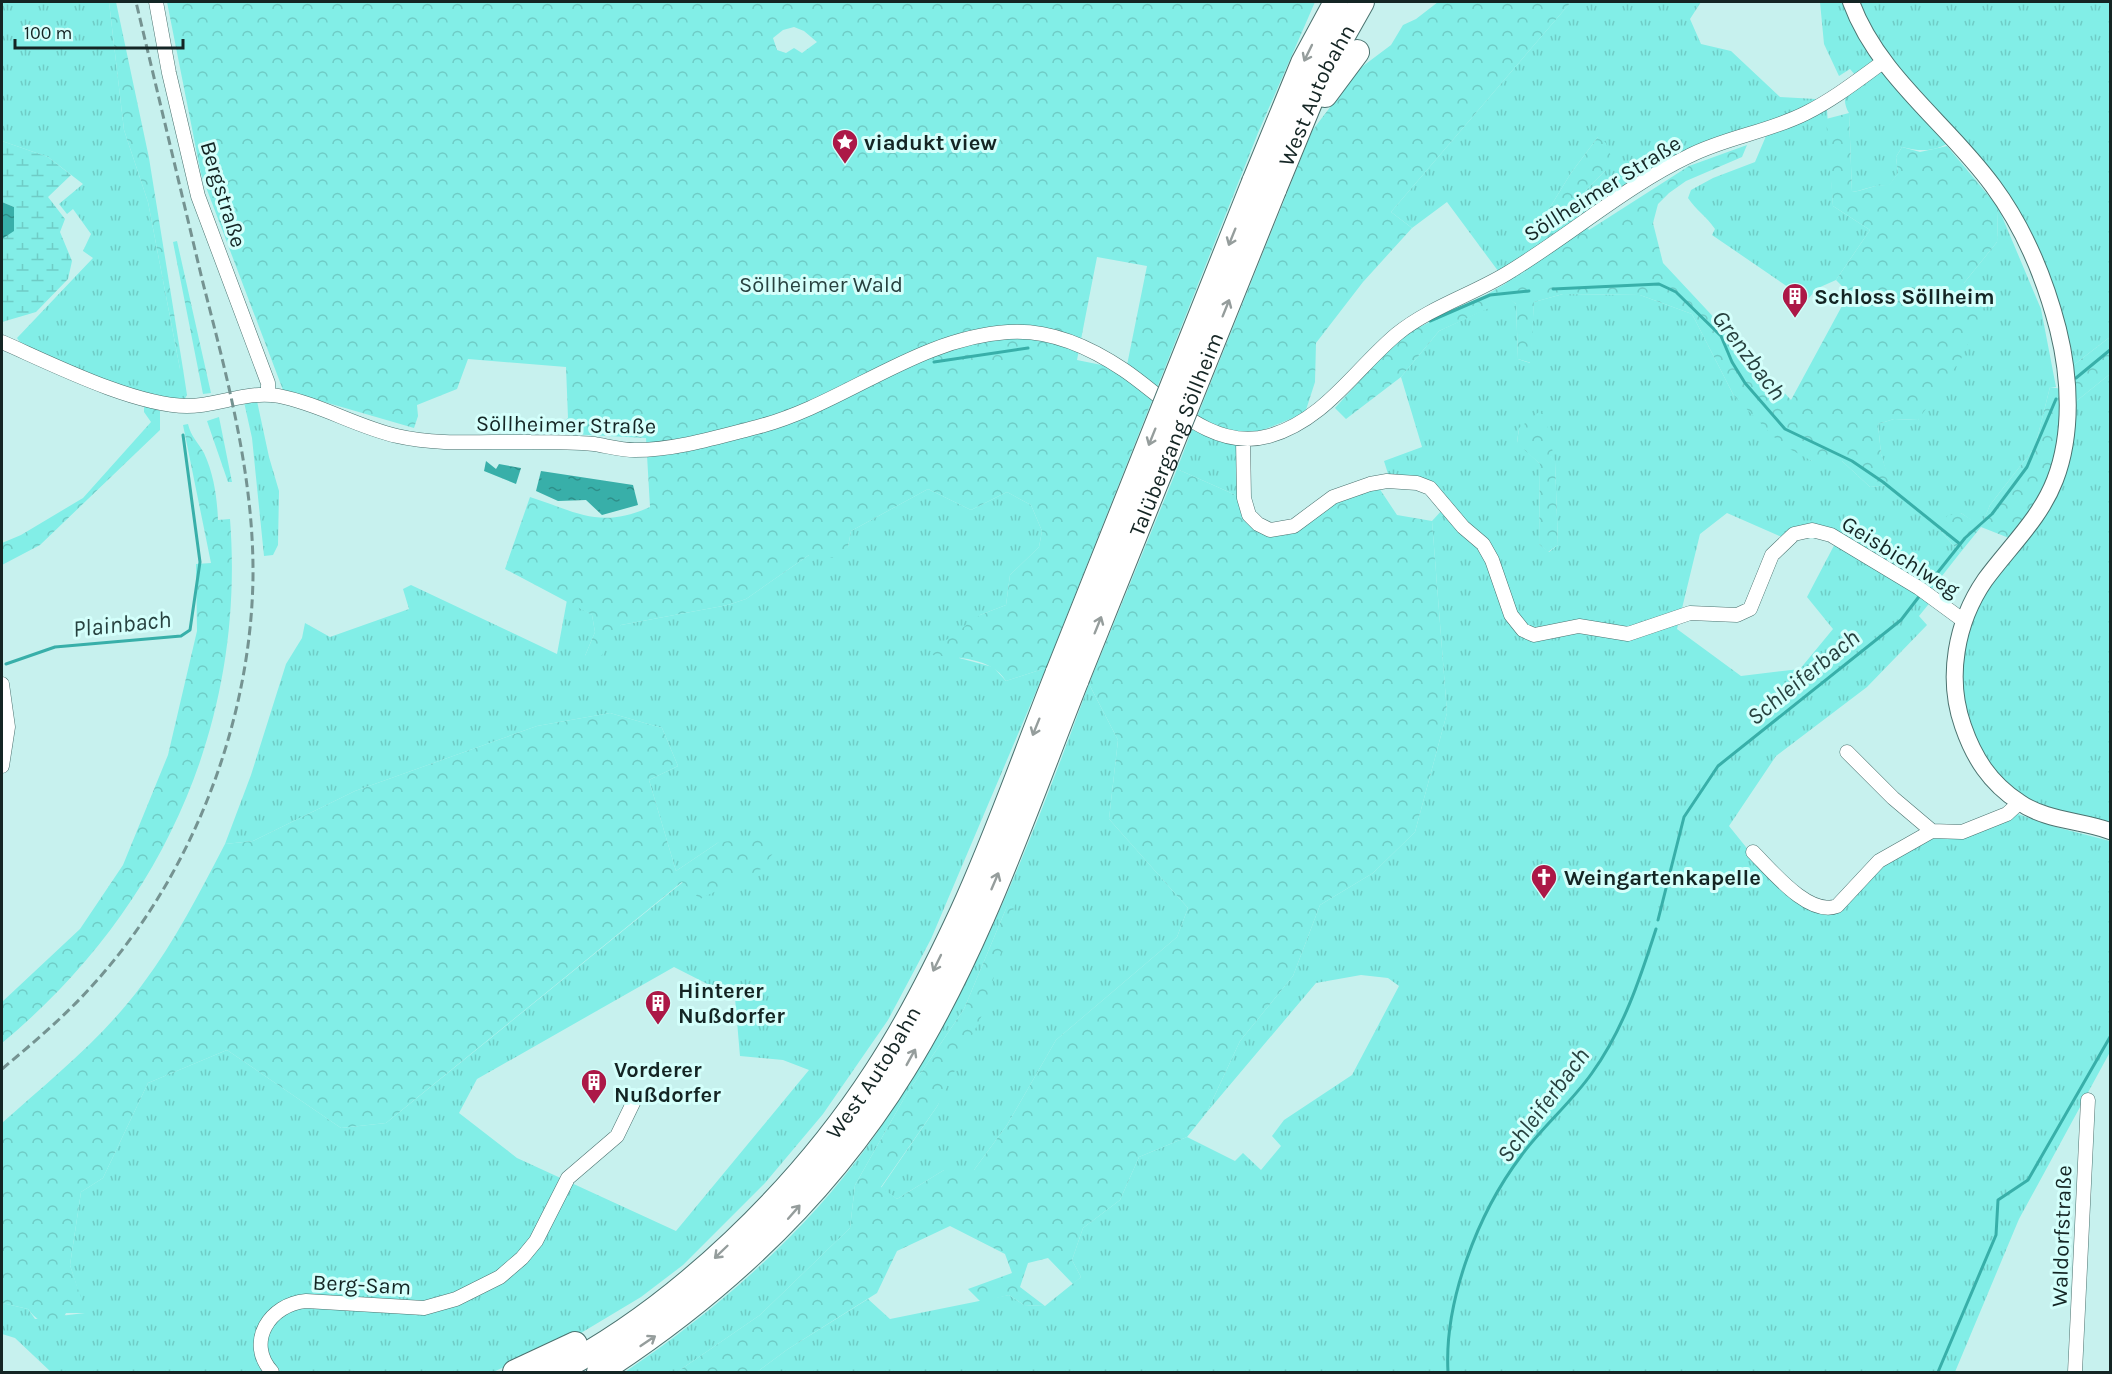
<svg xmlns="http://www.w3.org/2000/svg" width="2112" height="1374" font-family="Karla,sans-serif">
<defs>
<pattern id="grass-tufts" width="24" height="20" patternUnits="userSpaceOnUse" patternTransform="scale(1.5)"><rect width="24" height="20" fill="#82eee7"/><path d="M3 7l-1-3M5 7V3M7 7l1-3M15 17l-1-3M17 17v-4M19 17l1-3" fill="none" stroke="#6fccc6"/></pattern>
<pattern id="forest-crowns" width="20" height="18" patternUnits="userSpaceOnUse" patternTransform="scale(1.5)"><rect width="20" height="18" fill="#82eee7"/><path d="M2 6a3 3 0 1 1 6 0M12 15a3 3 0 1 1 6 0" fill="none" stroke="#6fccc6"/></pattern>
<pattern id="wetland-marsh" width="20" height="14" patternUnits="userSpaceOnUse" patternTransform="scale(1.5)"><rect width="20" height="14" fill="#82eee7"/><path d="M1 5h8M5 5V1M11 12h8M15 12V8" fill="none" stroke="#6fccc6"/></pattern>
<pattern id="water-ripples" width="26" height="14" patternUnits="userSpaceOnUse" patternTransform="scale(1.5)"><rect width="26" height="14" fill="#38afa9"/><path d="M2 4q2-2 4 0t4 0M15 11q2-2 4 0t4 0" fill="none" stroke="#2e8e89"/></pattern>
</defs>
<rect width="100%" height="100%" fill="#c7f1ee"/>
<path fill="url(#grass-tufts)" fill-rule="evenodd" d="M 2,2 L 109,2 L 124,130 L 148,202 L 180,369 L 183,369 L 187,395 L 184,400 C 128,395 74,366 22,345 L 17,338 L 93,258 L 83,251 L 91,234 L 73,209 L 67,214 L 59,204 L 83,184 L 48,157 L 2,141 Z
M 1571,2 L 1701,2 L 1690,19 L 1701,44 L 1731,51 L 1780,97 L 1816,99 L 1827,110 L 1833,206 L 1870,230 L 1836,280 L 1818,288 L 1807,300 L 1712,235 L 1715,229 C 1707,217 1696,210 1688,198 L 1691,190 L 1713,178 L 1755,162 L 1766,136 C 1739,144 1713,151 1687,163 C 1649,182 1614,209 1580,234 L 1586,190 L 1605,171 L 1598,137 L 1571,173 L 1549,209 L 1527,271 L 1507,283 L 1447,202 L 1412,228 L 1391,212 Z
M 1820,2 L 2110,2 L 2110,337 L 2071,367 L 2057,303 L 1959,135 C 1942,151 1924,153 1902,147 L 1896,157 L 1898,173 L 1889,186 C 1875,184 1866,190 1852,192 L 1849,113 C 1840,98 1848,89 1855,75 L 1850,69 L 1839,76 L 1824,44 Z
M 1998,207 L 2041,309 L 2056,387 L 2050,387 L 2035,447 L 1990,505 L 1981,527 L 1961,513 L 1939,529 L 1960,553 L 1927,595 L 1932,600 L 1919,616 L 1927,625 L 1867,687 L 1776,756 L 1729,826 L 1754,857 L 1829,912 L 1871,872 L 1933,833 L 1962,834 L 2018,814 L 2052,826 L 2110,841 L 2110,1052 L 2019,1219 L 1955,1372 L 757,1372 L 788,1349 L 868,1299 L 890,1319 L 1009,1295 L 1024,1305 L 1045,1306 L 1081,1277 L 1072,1260 L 1083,1228 L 1120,1200 L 1139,1157 L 1187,1137 L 1235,1161 L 1243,1153 L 1261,1170 L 1281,1146 L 1272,1136 L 1284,1120 L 1352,1075 L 1399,986 L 1388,978 L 1361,975 L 1316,983 L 1207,1112 L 1240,1041 L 1293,976 L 1320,905 L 1373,873 L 1415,832 L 1447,713 L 1432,521 L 1443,509 L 1441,494 L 1389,477 L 1384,461 L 1422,447 L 1401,377 L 1439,331 L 1509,298 L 1516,304 L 1518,359 L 1530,363 L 1534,302 L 1563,294 L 1640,295 L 1692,314 L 1734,396 L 1812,461 L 1842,461 L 1870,487 L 1890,485 L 1881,454 L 1878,424 L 1894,419 L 1918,420 L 1964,283 L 1997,242 ZM 1519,428 L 1555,462 L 1558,545 L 1549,552 L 1539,544 L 1540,464 L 1517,442 ZM 1727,513 L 1782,537 C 1803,519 1817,524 1839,536 L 1807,597 L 1833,629 L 1800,669 L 1741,676 L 1677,629 L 1700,534 Z
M 2110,374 L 2110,824 C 2088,818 2060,815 2039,805 C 1970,772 1955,705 1966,634 L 2074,403 Z
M 257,401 L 269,457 L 279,491 L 278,545 L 273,555 L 264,556 L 252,438 L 244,402 Z
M 1193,427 L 1240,445 L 1240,497 L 1177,469 Z
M 928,489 L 971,510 L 1007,492 L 1031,505 L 1042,531 L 1039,547 L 1010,575 L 1006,605 L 980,615 L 959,658 L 993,667 L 1006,681 L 1046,668 L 931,939 L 888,1020 L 823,1114 L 765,1183 L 683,1265 L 641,1297 L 581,1333 L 493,1372 L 51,1372 L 15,1338 L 2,1334 L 2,1303 L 28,1309 L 35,1319 L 85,1313 L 70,1265 L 81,1192 L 103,1178 L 148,1083 L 227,1050 L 341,1128 L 386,1123 L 683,882 L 719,842 L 676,871 L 649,780 L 678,766 L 662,728 L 610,713 L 537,726 L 355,791 L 253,841 L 225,844 L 251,775 L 286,664 L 302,638 L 305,623 L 330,637 L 409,609 L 403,589 L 411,585 L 557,654 L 567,600 L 592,615 L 595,632 L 585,656 L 621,625 L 728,605 L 746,599 L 809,555 L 848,547 L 851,531 ZM 674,967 L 735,998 L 740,1056 L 783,1060 L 809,1070 L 676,1231 L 517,1158 L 459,1113 L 477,1079 Z
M 1089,684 L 1118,740 L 1109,819 L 1188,908 L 1177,937 L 1056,1040 L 1007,1125 L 974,1170 L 944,1170 L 897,1199 L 881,1188 L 938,1105 L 1008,904 L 964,1009 L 906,1095 L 855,1185 L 850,1228 L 760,1315 L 677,1372 L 625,1372 C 715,1311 801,1237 866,1148 C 967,1009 1030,845 1089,684 Z"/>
<path fill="url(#forest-crowns)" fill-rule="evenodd" d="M 109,2 L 116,2 L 149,158 L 183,369 L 180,369 L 148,202 L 124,130 Z
M 167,2 L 1315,2 L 1258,133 L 1046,668 L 1006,681 C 991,657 958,658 932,655 L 930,652 L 980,615 L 1006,605 L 1010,575 L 1039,547 L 1042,531 L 1031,505 L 1007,492 L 971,510 L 928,489 L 851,531 L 848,547 L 832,558 L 809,555 L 746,599 L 728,605 L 621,625 L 598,661 L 585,656 L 595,632 L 592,615 L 505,569 L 530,497 C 579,513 600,529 650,507 L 646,438 L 550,433 L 568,418 L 566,367 L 468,359 L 457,389 L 417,405 L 418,416 L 414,428 L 283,390 L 201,174 ZM 794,27 L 804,31 L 817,42 L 802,53 L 794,48 L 786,53 L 777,50 L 773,38 L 783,30 ZM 1097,257 L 1147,266 L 1126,370 L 1077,360 Z
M 1438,2 L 1571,2 L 1391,212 L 1412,228 L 1363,282 L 1316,343 L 1315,382 L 1305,413 L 1253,434 L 1193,427 L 1312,131 L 1359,69 L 1391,45 L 1403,25 L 1416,19 Z
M 1849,113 L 1852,192 C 1866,190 1875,184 1889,185 L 1898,173 L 1896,157 L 1902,147 L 1920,152 L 1947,146 L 1998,207 L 1997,242 L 1964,283 L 1984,307 L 1961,359 L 1918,420 L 1894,419 L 1878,424 L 1881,454 L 1891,485 L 1870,487 L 1842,461 L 1812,461 L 1782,445 L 1734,396 L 1692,314 L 1640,295 L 1563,294 L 1534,302 L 1531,363 L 1518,359 L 1516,304 L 1509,299 L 1439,331 L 1401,377 L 1346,419 L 1335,408 L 1393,344 L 1411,331 L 1486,295 L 1527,271 L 1549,209 L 1571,173 L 1598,137 L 1606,143 L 1612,159 L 1605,171 L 1586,190 L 1578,212 L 1589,230 L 1689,166 L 1747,145 L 1742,157 L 1686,181 L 1669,193 L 1658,204 L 1653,223 L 1663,263 L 1791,400 L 1849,293 L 1836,280 L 1870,230 L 1833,206 L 1826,119 Z
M 177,241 L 211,393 L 203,394 L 173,242 Z
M 2110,337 L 2110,374 L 2074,403 L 2071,367 Z
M 2050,387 L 2062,389 C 2062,450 2051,492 2009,538 L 1981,527 L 1960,553 L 1939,529 L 1947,516 L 1961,513 L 1981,526 L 1990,505 L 2035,447 Z
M 144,404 L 160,411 L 160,430 L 40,545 L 2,565 L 2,543 L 21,535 L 83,498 L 151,422 L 144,412 Z
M 1539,412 L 1544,412 L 1555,462 L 1558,545 L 1548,552 L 1539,544 L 1540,464 L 1517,443 L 1519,428 Z
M 219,417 L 232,482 L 228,482 L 207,421 Z
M 188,424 C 191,437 198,442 204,453 C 214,475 217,497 218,520 L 230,519 C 246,726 160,912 2,1043 L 2,1002 L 80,929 L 123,865 L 168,755 L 197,631 L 196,564 L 211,563 L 183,425 Z
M 1177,469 L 1240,497 L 1270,534 L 1333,501 L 1379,488 L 1397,515 L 1432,521 L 1447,713 L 1415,832 L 1373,873 L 1320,905 L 1293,976 L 1240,1041 L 1207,1112 L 1187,1137 L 1139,1157 L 1120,1200 L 1083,1228 L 1072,1260 L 1081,1277 L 1073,1284 L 1048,1258 L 1028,1263 L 1020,1287 L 1045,1306 L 1024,1305 L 1009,1295 L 981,1302 L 968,1289 L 1012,1273 L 1005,1254 L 950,1226 L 897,1251 L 877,1293 L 788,1349 L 757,1372 L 677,1372 L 760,1315 L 850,1228 L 855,1185 L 906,1095 L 964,1009 L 1008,904 L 1015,904 L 984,1011 L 938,1105 L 881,1187 L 897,1199 L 944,1170 L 974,1170 L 1007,1125 L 1056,1040 L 1177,937 L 1188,908 L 1109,819 L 1118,740 L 1089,684 Z
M 610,713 L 662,728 L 678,766 L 649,780 L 676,871 L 719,842 L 771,838 L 777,848 L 761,869 L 700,899 L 682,882 L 386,1123 L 341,1128 L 227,1050 L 148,1083 L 103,1178 L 81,1192 L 70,1265 L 86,1313 L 66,1313 L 61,1322 C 46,1326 37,1321 28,1309 L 2,1303 L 2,1123 C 50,1080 103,1038 142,985 C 175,941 200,892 225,844 L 253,841 L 355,791 L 537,726 Z"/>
<path fill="url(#wetland-marsh)" d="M 2,141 L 48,157 L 71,175 L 48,197 L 65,219 L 60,232 L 72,261 L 68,279 L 36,312 L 2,322 L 2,239 L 6,235 L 14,207 L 2,202 Z"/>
<path fill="url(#water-ripples)" d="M 2,202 L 14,207 L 14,231 L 2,239 Z
M 486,461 L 496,469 L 499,464 L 521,468 L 516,484 L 484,471 Z
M 541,471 L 633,485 L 638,505 L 602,515 L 586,500 L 558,501 L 536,491 Z"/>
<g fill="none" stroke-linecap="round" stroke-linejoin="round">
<path stroke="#38afa9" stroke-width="3" d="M 1553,289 L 1659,284 L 1676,292 L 1721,336 L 1732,362 L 1745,383 L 1785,429 L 1852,461 L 1883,482 L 1960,544
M 1430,321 L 1490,295 L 1529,291
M 934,362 L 1028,348
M 2076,378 L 2110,350
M 1927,586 L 1965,538 L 1992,514 L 2027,467 L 2056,399
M 6,664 L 55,647 L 181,636 L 190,630 L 200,562 L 183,435
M 1658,920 L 1684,817 L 1718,766 L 1901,620 L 1921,594
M 1448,1372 C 1444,1301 1478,1213 1521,1156 C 1542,1127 1571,1103 1592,1073 C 1623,1030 1640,979 1656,929
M 1938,1372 L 1996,1235 L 1998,1200 L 2028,1180 L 2110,1037"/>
<g stroke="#4b726f" stroke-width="15">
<path id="minor" d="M 156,2 L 169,73 L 198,196 L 268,383 L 268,395
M 2,342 C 52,364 133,405 187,406 C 218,406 248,390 279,396 C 320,404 357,427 397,436 C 440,446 487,441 531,442 C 552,442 573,442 594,444 C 607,446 621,450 635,450 C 675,450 718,437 757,427 C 843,405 916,338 1008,332 C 1049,329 1090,347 1124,370 C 1167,399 1211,452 1269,436 C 1325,420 1355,369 1397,334 C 1429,308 1471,295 1506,274 C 1568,237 1624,187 1689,156 C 1726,137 1769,132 1806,113 C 1834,99 1858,80 1883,62
M 1243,440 L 1244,498 L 1249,515 L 1258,524 L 1270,530 L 1294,526 L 1333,497 L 1370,484 L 1387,481 L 1417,483 L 1430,488 L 1463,527 L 1483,544 L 1492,560 L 1511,615 L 1523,630 L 1534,635 L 1579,626 L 1628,634 L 1690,613 L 1737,615 L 1750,609 L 1772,555 L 1794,534 L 1812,530 L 1831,535 L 1919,588 L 1964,621
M 2,684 L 8,727 L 2,766
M 1847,752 L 1893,798 L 1932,831
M 1753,852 C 1772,871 1809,917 1837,906 L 1879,861 L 1932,831 L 1962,832 L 2007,814 L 2019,803
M 272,1372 C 245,1342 270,1304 306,1301 L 424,1308 L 456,1299 L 500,1277 L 522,1258 L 536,1241 L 568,1178 L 617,1136 L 634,1101
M 2075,1372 L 2088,1100"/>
</g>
<g stroke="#4b726f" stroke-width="18">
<path id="tertiary" d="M 1851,2 C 1878,76 1948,124 1993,186 C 2024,228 2045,279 2058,329 C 2070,377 2073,433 2055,480 C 2040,519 2009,547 1985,580 C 1956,622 1946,678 1963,726 C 1974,758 1990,783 2019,802 C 2046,821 2080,820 2110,831"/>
</g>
<g stroke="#4b726f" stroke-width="26">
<g id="motorway">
<path d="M 1325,95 L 1357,52"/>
<path d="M 1254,182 L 1303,63 L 1336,2"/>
<path id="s1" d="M 1274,190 L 1323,71 L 1362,2"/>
<path d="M 515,1372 L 575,1344"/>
<path id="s2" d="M 555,1372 C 679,1308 800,1189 876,1072 C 909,1022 937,966 962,912 C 998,834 1026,752 1058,672"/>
<path d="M 599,1372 C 721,1293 828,1193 904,1069 C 979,948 1025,810 1077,679"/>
</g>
</g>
<use href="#minor" stroke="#fff" stroke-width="14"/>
<use href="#tertiary" stroke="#fff" stroke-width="16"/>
<use href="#motorway" stroke="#fff" stroke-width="24"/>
<path stroke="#759391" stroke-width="3" stroke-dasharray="9 4.5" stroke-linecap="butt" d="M 2,1069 C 33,1043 64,1017 91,987 C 191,878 251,724 253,577 C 254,476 227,377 202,279 C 180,187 158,94 136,2"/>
<g stroke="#4b726f" stroke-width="26" stroke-linecap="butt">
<g id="motorway-bridge">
<path d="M 1058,672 L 1254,182"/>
<path id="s3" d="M 1077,679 L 1274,190"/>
</g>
</g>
<use href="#motorway-bridge" stroke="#fff" stroke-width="24"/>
</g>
<defs><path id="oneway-shaft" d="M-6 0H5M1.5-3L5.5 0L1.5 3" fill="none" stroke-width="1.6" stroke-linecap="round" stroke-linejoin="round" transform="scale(1.5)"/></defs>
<g stroke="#959d9c">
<use href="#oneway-shaft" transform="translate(1308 53) rotate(116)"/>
<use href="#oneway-shaft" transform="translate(1232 237) rotate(112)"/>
<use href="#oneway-shaft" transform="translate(1226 308) rotate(-68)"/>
<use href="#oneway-shaft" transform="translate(1152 437) rotate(112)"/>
<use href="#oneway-shaft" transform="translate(1098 625) rotate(-68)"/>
<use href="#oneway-shaft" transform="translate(1036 727) rotate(112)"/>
<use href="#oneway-shaft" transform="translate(995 881) rotate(-67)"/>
<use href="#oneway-shaft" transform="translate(937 963) rotate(116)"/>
<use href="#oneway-shaft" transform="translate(911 1057) rotate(-61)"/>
<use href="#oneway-shaft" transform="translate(794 1212) rotate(-49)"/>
<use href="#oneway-shaft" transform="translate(721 1252) rotate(136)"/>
<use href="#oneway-shaft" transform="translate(648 1341) rotate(-34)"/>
</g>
<defs>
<g id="sight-pin" transform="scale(1.35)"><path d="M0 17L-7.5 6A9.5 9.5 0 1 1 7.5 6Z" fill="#ac1847" stroke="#d4fffb"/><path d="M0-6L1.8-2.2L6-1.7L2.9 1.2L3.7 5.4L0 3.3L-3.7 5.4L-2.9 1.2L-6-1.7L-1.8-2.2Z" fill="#fff"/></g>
<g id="building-pin" transform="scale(1.35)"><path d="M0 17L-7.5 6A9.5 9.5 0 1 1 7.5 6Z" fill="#ac1847" stroke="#d4fffb"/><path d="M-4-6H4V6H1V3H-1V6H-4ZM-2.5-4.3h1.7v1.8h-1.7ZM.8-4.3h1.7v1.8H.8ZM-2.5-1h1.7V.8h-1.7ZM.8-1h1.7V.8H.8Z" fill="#fff"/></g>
<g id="church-pin" transform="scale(1.35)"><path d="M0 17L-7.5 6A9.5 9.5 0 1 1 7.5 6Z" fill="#ac1847" stroke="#d4fffb"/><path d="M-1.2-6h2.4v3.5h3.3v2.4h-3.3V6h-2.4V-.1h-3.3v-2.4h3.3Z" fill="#fff"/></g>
</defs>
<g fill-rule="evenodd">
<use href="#sight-pin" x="845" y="142"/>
<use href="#building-pin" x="1795" y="296"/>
<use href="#church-pin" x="1544" y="877"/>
<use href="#building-pin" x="658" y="1003"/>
<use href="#building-pin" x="594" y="1082"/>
</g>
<g text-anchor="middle" stroke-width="6" stroke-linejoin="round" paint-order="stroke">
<g font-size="22" fill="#142524" stroke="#d4fffb">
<text dy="8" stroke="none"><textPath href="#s1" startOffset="104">West Autobahn</textPath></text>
<text transform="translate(1602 188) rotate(-32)" y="8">Söllheimer Straße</text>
<text transform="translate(224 194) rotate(73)" y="8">Bergstraße</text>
<text transform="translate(566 424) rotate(1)" y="8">Söllheimer Straße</text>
<text dy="8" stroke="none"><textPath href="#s3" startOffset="264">Talübergang Söllheim</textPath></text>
<text transform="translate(1901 556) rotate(32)" y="8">Geisbichlweg</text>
<text dy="8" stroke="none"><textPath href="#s2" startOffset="442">West Autobahn</textPath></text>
<text transform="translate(2061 1236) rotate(-88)" y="8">Waldorfstraße</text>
<text transform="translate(362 1284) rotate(3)" y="8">Berg-Sam</text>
</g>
<g font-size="22" font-weight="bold" fill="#142524" stroke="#d4fffb" text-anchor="start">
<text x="864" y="150">viadukt view</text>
<text x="1814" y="304">Schloss Söllheim</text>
<text x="1564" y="885">Weingartenkapelle</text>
<text x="678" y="998">Hinterer<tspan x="678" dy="25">Nußdorfer</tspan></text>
<text x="614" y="1077">Vorderer<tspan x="614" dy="25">Nußdorfer</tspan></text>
</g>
<g font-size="22" fill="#284240" stroke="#d4fffb">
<text x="821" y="292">Söllheimer Wald</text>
</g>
<g font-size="24" font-style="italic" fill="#27413f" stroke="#d4fffb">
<text transform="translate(1749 355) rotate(53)" y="8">Grenzbach</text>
<text transform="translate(122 624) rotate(-6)" y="8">Plainbach</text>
<text transform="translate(1803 677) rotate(-39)" y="8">Schleiferbach</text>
<text transform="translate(1543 1105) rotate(-53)" y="8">Schleiferbach</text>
</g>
</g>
<rect width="2112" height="1374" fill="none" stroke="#142524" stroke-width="6"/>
<path d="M15 39v9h168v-9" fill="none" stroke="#142524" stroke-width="3"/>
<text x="24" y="39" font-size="18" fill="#142524" stroke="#d4fffb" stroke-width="4.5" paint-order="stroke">100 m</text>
</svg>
